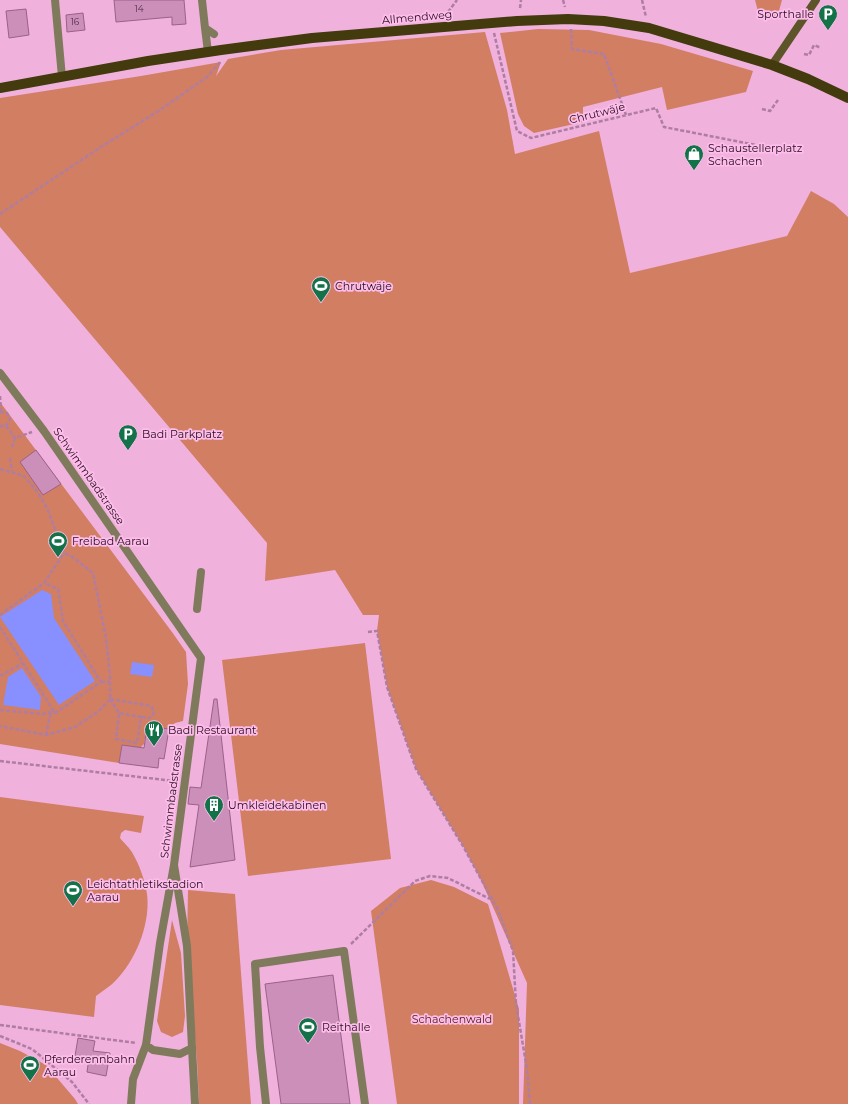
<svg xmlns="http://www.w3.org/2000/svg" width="848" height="1104" font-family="Montserrat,sans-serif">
<rect width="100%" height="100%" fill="#f0b1dd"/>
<path fill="#d27e63" d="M 755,0 L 782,0 L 777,18 L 760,19 Z
M 538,29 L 589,30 L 661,44 L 753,71 L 746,92 L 667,110 L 662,87 L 583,107 L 583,122 L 534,133 L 524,126 L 518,114 L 500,33 Z
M 485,32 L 507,110 L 515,154 L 599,131 L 630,273 L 787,236 L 811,191 L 834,204 L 848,217 L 848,1104 L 523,1104 L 527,983 L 480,878 L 463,846 L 416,769 L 387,687 L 377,631 L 379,615 L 363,615 L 335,570 L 265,581 L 267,543 L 0,227 L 0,98 L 141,76 L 221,62 L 216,76 L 228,59 L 281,50 Z
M 0,402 L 172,632 L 186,652 L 188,684 L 183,721 L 175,723 L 169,729 L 147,727 L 144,744 L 140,748 L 122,745 L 119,763 L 0,744 Z
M 365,643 L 391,859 L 248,876 L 222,660 Z
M 0,797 L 144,816 L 141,833 L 125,830 L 121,833 L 120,838 C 124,843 130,848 133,854 C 140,866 145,881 147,894 C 151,925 134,965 111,985 C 106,989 101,992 96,996 L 94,1017 L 0,1005 Z
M 431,880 L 454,887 L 488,904 L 519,1009 L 519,1104 L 397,1104 L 371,911 L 400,888 Z
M 188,890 L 235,894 L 251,1104 L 199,1104 L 197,1060 L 187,946 Z
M 172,920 L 181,953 L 185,1016 L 183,1032 L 172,1037 L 161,1032 L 157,1021 Z
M 0,1043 L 20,1051 L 46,1065 L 75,1099 L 78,1104 L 0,1104 Z"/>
<path fill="#8790fe" d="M 42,590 L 51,594 L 54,618 L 95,681 L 59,705 L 0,617 Z
M 132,662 L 154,665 L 152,677 L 130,674 Z
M 22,668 L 41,697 L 40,710 L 3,705 L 8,677 Z"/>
<path fill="#cc8fba" stroke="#9b618a" d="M 114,0 L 184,0 L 186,24 L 172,25 L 172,17 L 116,22 Z
M 26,9 L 29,35 L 9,38 L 6,11 Z
M 83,13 L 85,30 L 67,32 L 66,15 Z
M 36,450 L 61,484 L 43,495 L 20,462 Z
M 214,699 L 217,699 L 235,860 L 190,867 L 199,805 L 188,804 L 190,787 L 201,788 Z
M 147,726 L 169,729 L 164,759 L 159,758 L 158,768 L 119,763 L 122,745 L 144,748 Z
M 333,975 L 350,1104 L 281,1104 L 265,984 Z
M 78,1038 L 95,1041 L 93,1051 L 110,1053 L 106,1076 L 87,1072 L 89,1058 L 75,1056 Z"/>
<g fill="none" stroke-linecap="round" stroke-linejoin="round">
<path stroke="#af7da1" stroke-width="2.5" stroke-dasharray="4 2" stroke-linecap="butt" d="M 563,0 L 565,7
M 642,0 L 646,17
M 520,8 L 521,0
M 448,12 L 457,0
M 571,29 L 572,49 L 604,54 L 626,115
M 494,33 L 517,131 L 531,138 L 656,108 L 664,127 L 756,145
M 804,54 L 809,55 L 814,45 L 821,48
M 762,109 L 770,111 L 778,100
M 0,214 L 101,147 L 160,110 L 207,77 L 221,61
M 0,396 L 1,411
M 0,412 L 7,413 L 10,419 L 6,426 L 0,426
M 6,426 L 15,438
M 12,447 L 15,438 L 32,432
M 10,458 L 12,471
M 0,469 L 24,476 L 36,490 L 47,508 L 64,553 L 73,557 L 93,573 L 106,638 L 110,676 L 110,699 L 99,711 L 75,727 L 46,735 L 0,726
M 0,615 L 44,583 L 64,553
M 0,627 L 55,713 L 101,682 L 63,621 L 58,589 L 44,583
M 368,632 L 377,631 L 387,687 L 416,769 L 463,846 L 498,910 L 513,951 L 516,1004 L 527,1069 L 530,1104
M 0,676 L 23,663
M 101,682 L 110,682
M 110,699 L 119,713 L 116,739 L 137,743 L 141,717 L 119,713
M 110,699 L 151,706 L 154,711 L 153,715 L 149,718 L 141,717
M 0,710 L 43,714 L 51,712 L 54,713
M 46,735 L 51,712
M 0,761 L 174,781
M 351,944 L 415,881 L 430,876 L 448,878 L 490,899
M 0,1025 L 136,1043
M 0,1036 L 32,1049 L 72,1082 L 89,1104"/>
<path stroke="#807a5d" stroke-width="8" d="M 55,0 L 62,77
M 197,609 L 201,572
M 192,1048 L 195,1104
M 131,1104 L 133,1079 L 146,1045
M 266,1104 L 260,1047 L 255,964 L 344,951 L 365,1104"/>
<path stroke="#807a5d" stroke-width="8" d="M 202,0 L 205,28 L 214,34
M 205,28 L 208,52
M 0,373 L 44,431 L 201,658 L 174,865 L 160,943 L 146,1045 L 153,1050 L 180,1054 L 192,1048 L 187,946 L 174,865"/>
<path stroke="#5d5529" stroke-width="8" d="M 772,65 L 816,0"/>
<path stroke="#433a0d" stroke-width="10" d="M 0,88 L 148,61 L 221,50 L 312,38 L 517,21 L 568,19 L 604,21 L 649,28 L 772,65 L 808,79 L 848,98"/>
</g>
<defs>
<g id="parking-pin" transform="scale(1)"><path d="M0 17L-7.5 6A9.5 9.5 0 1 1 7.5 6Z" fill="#137248" stroke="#febdea"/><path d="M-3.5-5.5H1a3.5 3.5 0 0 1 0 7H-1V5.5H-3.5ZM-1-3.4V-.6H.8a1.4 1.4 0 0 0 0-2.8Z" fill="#fff"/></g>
<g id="shop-pin" transform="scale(1)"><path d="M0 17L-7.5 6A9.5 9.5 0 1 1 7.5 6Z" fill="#137248" stroke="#febdea"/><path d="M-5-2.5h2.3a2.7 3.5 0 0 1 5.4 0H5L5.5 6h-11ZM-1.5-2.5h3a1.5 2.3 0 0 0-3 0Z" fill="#fff"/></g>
<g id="stadium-pin" transform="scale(1)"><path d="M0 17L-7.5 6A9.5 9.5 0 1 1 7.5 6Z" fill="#137248" stroke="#febdea"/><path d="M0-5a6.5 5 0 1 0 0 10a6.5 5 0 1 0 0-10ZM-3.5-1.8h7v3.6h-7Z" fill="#fff"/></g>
<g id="restaurant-pin" transform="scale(1)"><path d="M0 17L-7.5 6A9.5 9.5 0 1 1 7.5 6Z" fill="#137248" stroke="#febdea"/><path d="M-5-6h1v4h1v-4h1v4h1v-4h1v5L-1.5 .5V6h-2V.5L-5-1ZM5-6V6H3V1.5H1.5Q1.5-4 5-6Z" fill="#fff"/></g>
<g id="building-pin" transform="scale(1)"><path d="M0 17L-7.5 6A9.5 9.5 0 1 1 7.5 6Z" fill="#137248" stroke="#febdea"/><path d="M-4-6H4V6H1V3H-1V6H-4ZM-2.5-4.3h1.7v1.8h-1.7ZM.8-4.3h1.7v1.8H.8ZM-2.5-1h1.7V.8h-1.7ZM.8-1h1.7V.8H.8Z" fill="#fff"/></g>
</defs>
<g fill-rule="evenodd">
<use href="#parking-pin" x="828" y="14"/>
<use href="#shop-pin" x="694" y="154"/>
<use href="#stadium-pin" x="321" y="286"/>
<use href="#parking-pin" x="128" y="434"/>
<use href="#stadium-pin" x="58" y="541"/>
<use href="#restaurant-pin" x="154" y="730"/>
<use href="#building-pin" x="214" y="805"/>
<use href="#stadium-pin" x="73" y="890"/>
<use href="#stadium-pin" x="308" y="1027"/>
<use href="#stadium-pin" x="30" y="1065"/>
</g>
<g text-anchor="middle" stroke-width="3.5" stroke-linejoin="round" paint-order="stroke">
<g font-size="9" fill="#4f2e46">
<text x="139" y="12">14</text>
<text x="75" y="25">16</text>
</g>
<g font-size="11" fill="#250e1f" stroke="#febdea" text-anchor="start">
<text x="814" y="18" text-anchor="end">Sporthalle</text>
<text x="708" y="152">Schaustellerplatz<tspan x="708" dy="13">Schachen</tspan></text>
<text x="335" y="290">Chrutwäje</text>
<text x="142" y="438">Badi Parkplatz</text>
<text x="72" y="545">Freibad Aarau</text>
<text x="168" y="734">Badi Restaurant</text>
<text x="228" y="809">Umkleidekabinen</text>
<text x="87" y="888">Leichtathletikstadion<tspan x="87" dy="13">Aarau</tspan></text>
<text x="322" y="1031">Reithalle</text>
<text x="44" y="1063">Pferderennbahn<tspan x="44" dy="13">Aarau</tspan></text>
</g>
<g font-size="11" fill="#250e1f" stroke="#febdea">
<text transform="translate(417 17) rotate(-5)" y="4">Allmendweg</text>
<text transform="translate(597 113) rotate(-14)" y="4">Chrutwäje</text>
<text transform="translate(89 476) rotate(55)" y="4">Schwimmbadstrasse</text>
<text transform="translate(171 801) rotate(-83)" y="4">Schwimmbadstrasse</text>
</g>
<g font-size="11" fill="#522213" stroke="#febdea">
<text x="452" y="1023">Schachenwald</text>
</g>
</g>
</svg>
